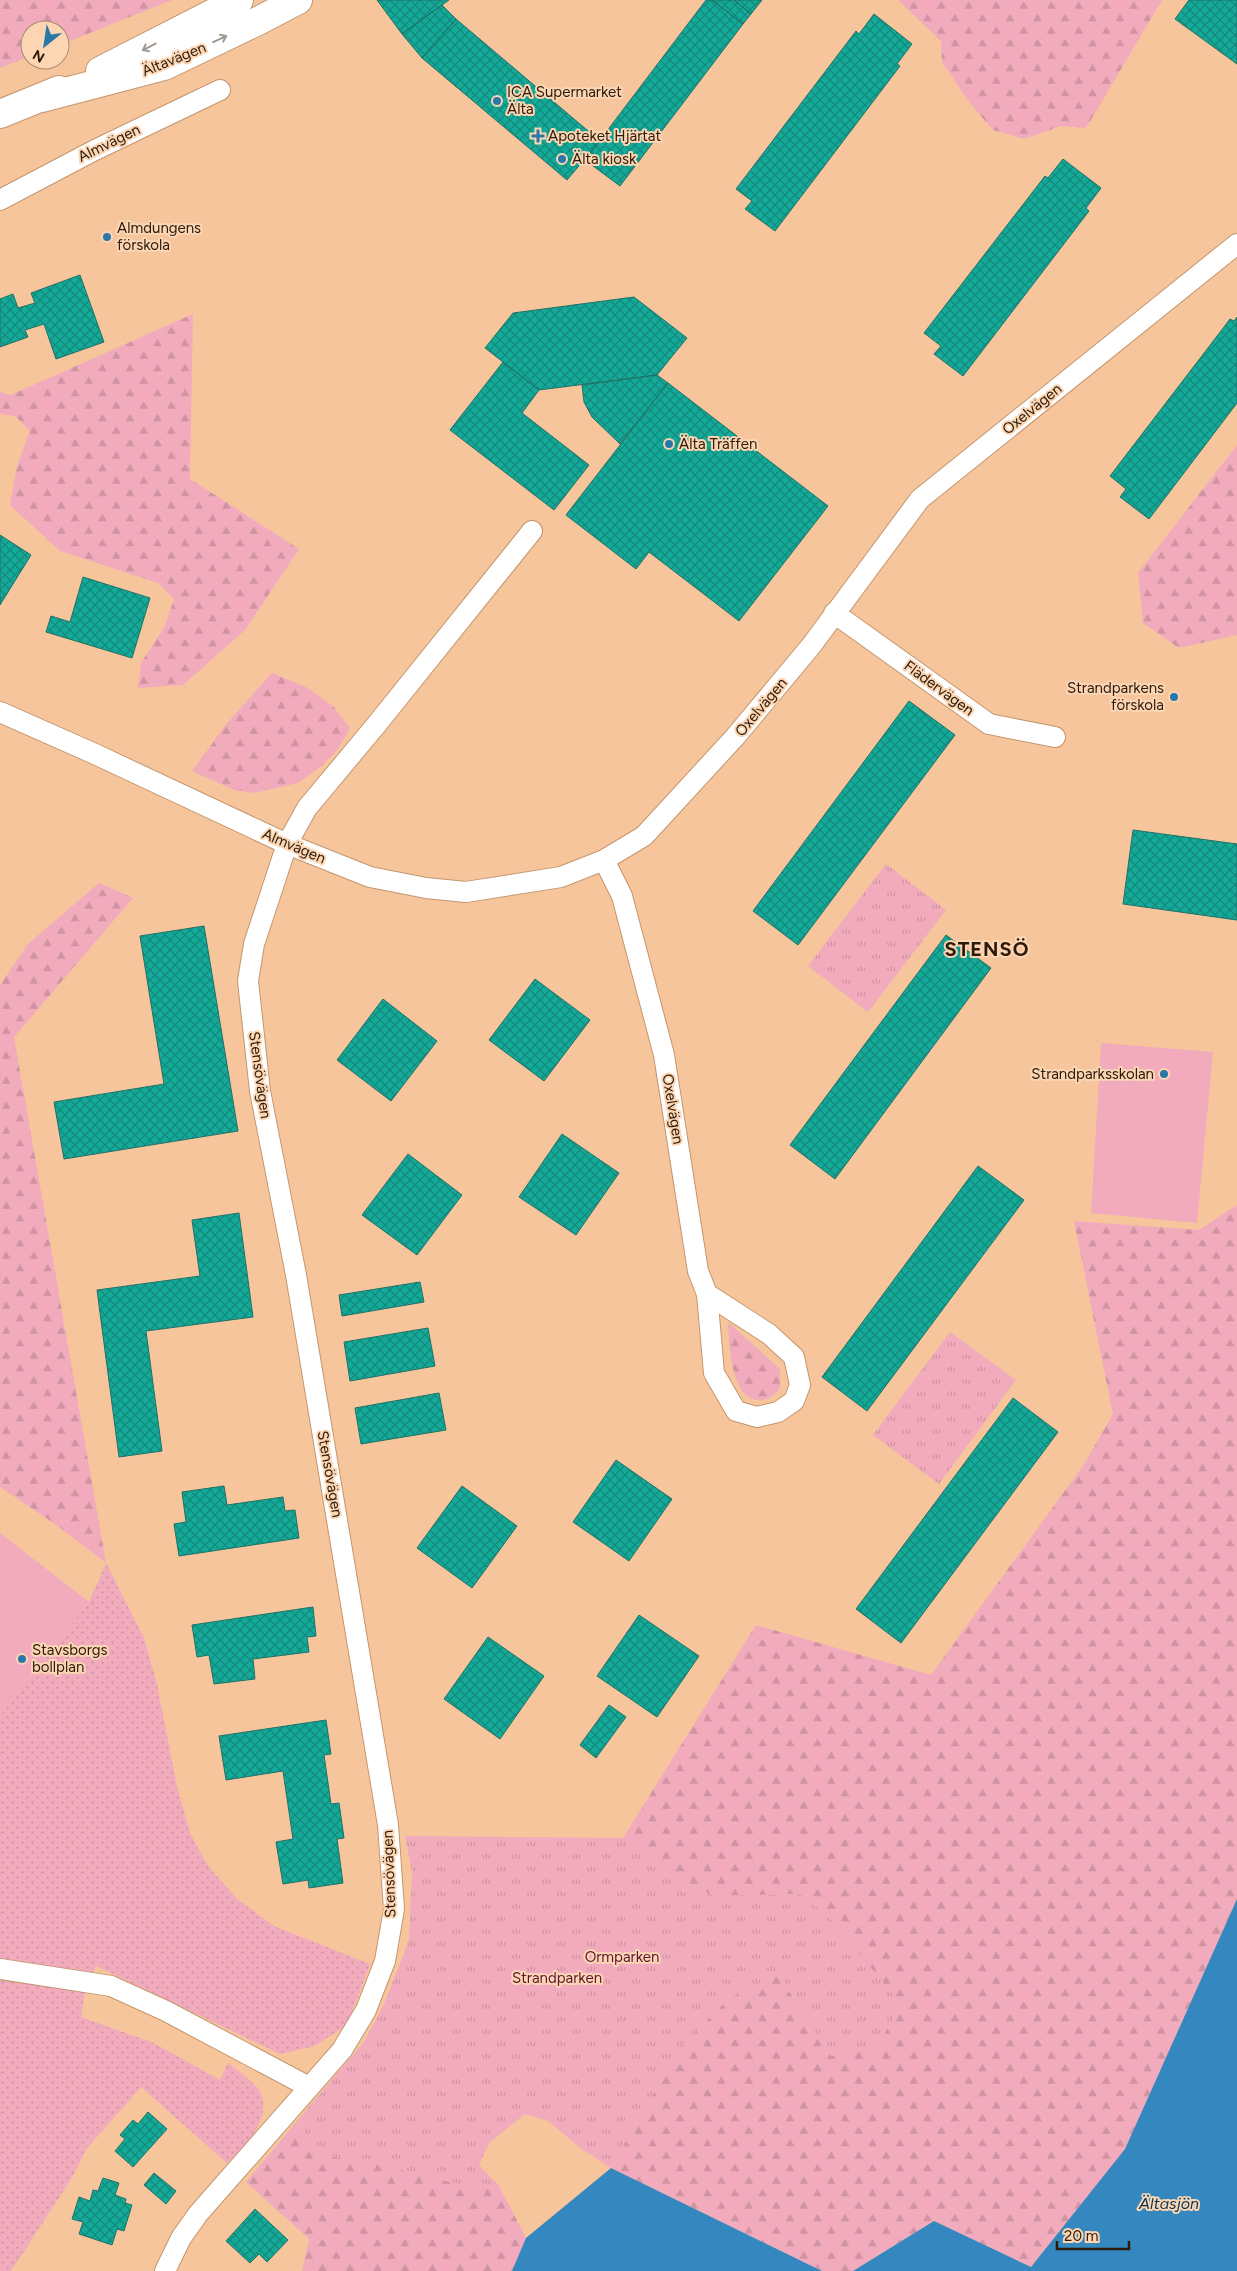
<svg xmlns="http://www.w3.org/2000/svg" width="1237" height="2271" font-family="Figtree,sans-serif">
<defs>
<pattern id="grass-dots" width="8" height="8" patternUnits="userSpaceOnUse" patternTransform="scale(1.25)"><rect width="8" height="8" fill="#f1abbd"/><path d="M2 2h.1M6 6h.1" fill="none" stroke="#cf93a1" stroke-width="1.8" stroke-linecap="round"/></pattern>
<pattern id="forest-firs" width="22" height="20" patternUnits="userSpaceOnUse" patternTransform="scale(1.25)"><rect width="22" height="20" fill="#f1abbd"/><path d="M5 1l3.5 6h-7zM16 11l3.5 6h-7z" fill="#cf93a1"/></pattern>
<pattern id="park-tufts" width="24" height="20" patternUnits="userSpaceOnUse" patternTransform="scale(1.25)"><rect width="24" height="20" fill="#f1abbd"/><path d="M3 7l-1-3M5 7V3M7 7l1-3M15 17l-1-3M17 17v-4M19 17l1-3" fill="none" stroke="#cf93a1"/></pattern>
<pattern id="building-cross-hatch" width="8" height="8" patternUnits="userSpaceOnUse" patternTransform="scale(1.25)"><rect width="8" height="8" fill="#14aa99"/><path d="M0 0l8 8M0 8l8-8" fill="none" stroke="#138a7b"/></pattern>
</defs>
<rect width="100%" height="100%" fill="#f6c59c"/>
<path fill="url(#grass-dots)" d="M 106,1563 L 144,1638 L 157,1684 L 177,1787 L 190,1833 L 208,1866 L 237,1899 L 274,1926 L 370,1964 L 347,2025 L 315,2046 L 280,2054 L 96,1966 L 85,1990 L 81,2017 L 154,2043 L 220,2080 L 228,2063 C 239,2072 257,2083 262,2096 C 270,2122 243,2148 227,2163 L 141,2087 L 87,2148 L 70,2181 L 11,2271 L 0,2271 L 0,1715 L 89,1602 Z"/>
<path fill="url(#forest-firs)" d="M 0,0 L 172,0 L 60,45 L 60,30 L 30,30 L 30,56 L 0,68 Z
M 898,0 L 1162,0 L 1086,128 L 1061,126 L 1024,139 L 993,130 L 969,102 L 942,62 L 941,41 Z
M 193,314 L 190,479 L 299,549 L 245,630 L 183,685 L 138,688 L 141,663 L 165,626 L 174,599 L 158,583 L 60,551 L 10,505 L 17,466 L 30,431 L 15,416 L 0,414 L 0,392 L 11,395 Z
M 1237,445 L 1237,635 L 1179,648 L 1143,623 L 1138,573 Z
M 272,673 L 306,687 L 333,706 L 350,728 L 338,749 L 323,765 L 298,783 L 254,793 L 234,790 L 192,771 L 228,722 Z
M 99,883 L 133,898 L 14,1037 L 106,1563 L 55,1524 L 0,1487 L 0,985 L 28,944 Z
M 1237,1205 L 1237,1899 L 1125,2149 L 1031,2267 L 934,2221 L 853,2271 L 822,2271 L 611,2168 L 679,2049 L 728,1999 L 779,1973 L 804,2017 L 800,1894 L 714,1896 L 666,1874 L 623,1838 L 756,1625 L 931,1675 L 1083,1466 L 1113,1414 L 1074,1221 L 1199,1230 Z
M 728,1322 L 780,1369 L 780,1388 C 774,1396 768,1401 757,1400 C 731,1398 729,1343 728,1322 Z
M 297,2121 L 317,2154 L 385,2166 L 475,2188 L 499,2186 L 526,2238 L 512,2271 L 302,2271 L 309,2239 L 246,2182 Z"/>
<path fill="url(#park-tufts)" d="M 886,864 L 946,910 L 868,1012 L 808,966 Z
M 950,1332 L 1016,1380 L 939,1484 L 873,1435 Z
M 405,1836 L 623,1838 L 666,1874 L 714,1896 L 800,1894 L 830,1918 L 901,2004 L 878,2046 L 831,2056 L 804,2017 L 779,1973 L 728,1999 L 679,2049 L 611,2168 L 583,2150 L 548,2121 L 525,2114 L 489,2143 L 479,2165 L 499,2186 L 475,2188 L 385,2166 L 317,2154 L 297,2121 L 364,2042 L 384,2004 L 409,1940 L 412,1872 Z"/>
<path fill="#f1abbd" d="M 1101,1043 L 1213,1052 L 1197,1223 L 1091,1213 Z
M 0,1533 L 89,1602 L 0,1715 Z"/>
<path fill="#3487bf" d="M 1237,1899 L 1237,2271 L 853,2271 L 934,2221 L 1031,2267 L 1125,2149 Z
M 611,2168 L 822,2271 L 512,2271 L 526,2238 Z"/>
<path fill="url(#building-cross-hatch)" stroke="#207166" d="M 377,0 L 449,0 L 402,34 Z
M 706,0 L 712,0 L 743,24 L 620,186 L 585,160 Z
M 712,0 L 734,0 L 751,14 L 743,24 Z
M 734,0 L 762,0 L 751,14 Z
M 1189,0 L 1237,0 L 1237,64 L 1175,19 Z
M 442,5 L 456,19 L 422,58 L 402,34 Z
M 874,14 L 912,44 L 897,64 L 900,66 L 775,231 L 745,209 L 752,201 L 736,189 L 856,31 L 859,34 Z
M 456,19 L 600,141 L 567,180 L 422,58 Z
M 1063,159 L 1101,188 L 1086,208 L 1089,211 L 963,376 L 934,354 L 941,346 L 924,333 L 1045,176 L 1048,178 Z
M 80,275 L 104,342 L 56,359 L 44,324 L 25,330 L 28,337 L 0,347 L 0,299 L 13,294 L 18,308 L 35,303 L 31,293 Z
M 634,297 L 687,338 L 657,375 L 539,390 L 485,348 L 513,313 Z
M 1237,317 L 1237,403 L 1149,519 L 1120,497 L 1126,489 L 1110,476 L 1224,327 L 1230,319 L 1234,321 Z
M 503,362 L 539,390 L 522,413 L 589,465 L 554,510 L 450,430 Z
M 657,375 L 668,383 L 620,444 L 592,417 L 584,402 L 582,385 Z
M 668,383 L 828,506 L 739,621 L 649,552 L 636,569 L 566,515 Z
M 0,535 L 31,555 L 0,605 Z
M 83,577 L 150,598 L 132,658 L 46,632 L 51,616 L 70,622 Z
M 909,701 L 955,735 L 798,945 L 753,911 Z
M 1133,830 L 1237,844 L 1237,920 L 1123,904 Z
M 204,926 L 238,1131 L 64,1159 L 54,1102 L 164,1084 L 140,936 Z
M 946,935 L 991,968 L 835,1179 L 790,1145 Z
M 535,979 L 590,1020 L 544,1081 L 489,1040 Z
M 383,999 L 437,1041 L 391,1101 L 337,1060 Z
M 562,1134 L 619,1173 L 576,1235 L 519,1197 Z
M 408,1154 L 462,1195 L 417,1255 L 362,1215 Z
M 978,1166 L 1024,1200 L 867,1411 L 822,1377 Z
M 239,1213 L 253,1317 L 146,1331 L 162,1451 L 119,1457 L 97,1290 L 200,1276 L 192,1220 Z
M 420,1282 L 424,1302 L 342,1316 L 339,1295 Z
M 428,1328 L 435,1366 L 350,1381 L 344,1342 Z
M 439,1393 L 446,1430 L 361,1444 L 355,1408 Z
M 1013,1398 L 1058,1432 L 901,1643 L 856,1609 Z
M 616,1460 L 672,1499 L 629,1561 L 573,1522 Z
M 224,1486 L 227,1505 L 283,1497 L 285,1511 L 295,1510 L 299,1538 L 179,1556 L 174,1524 L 186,1522 L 182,1492 Z
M 462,1486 L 517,1526 L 472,1588 L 417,1548 Z
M 313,1607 L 316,1636 L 307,1637 L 309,1652 L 253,1659 L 255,1679 L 214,1684 L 209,1655 L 197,1657 L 192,1625 Z
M 639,1615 L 699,1656 L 657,1717 L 597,1676 Z
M 488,1637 L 544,1676 L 500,1739 L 444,1699 Z
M 609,1705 L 626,1717 L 596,1758 L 580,1745 Z
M 326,1720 L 331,1754 L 324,1755 L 331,1804 L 339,1803 L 344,1838 L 337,1839 L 343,1883 L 309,1888 L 308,1880 L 283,1884 L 276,1842 L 293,1839 L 283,1771 L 226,1780 L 219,1736 Z
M 148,2112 L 167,2129 L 133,2167 L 115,2151 L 125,2139 L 120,2135 L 133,2120 L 138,2124 Z
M 154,2173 L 176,2191 L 166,2204 L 144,2185 Z
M 103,2178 L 119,2183 L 115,2195 L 126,2199 L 125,2203 L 132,2205 L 124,2231 L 117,2229 L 112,2245 L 79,2234 L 83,2222 L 72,2219 L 79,2197 L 90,2201 L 93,2190 L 98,2191 Z
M 255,2209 L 288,2240 L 267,2262 L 259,2254 L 250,2263 L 226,2241 Z"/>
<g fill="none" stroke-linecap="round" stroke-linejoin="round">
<g stroke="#c4966e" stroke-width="22">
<path id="minor" d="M 0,200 L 95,150 L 220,90
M 834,613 L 989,724 L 1055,737
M 0,712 L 95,754 L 287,844 L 370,877 L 426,888 L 466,892 L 561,877 L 604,860 L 644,836 L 735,737 L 811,646 L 920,499 L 1237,244
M 604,860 L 622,896 L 664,1055 L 698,1271 L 707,1294 L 714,1373 L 736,1411 L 757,1417 L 778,1412 L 794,1401 L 800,1385 L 794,1357 L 769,1334 L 707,1294
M 0,1969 L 111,1986 L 166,2011 L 309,2087
M 165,2271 L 181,2238 L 198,2214 L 342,2050 L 366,2010 L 385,1961 L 394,1909 L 388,1825 L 296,1275 L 260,1091 L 248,981 L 254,944 L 287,844 L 307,808 L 377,724 L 532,531"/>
</g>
<g stroke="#c4966e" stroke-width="30">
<path id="secondary" d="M 100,71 L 239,0
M 42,98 L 164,66 L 258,21 L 298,0
M 0,114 L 59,90"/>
</g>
<use href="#minor" stroke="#fff" stroke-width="20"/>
<use href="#secondary" stroke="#fff" stroke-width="28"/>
</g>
<defs><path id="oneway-shaft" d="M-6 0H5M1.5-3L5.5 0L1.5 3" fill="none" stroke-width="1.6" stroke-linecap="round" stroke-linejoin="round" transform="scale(1.25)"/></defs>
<g stroke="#a09891">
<use href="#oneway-shaft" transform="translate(220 39) rotate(-25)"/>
<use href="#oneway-shaft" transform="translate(149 47) rotate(153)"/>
</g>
<g fill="#2a77aa" stroke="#fcd5b3" stroke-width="2">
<circle cx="497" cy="101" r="5"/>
<path d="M535.5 128.5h5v5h5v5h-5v5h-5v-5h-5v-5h5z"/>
<circle cx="562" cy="159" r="5"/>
<circle cx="107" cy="237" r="5"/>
<circle cx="669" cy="444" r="5"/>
<circle cx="1174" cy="697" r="5"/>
<circle cx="1164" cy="1074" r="5"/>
<circle cx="22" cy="1659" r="5"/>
</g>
<g text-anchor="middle" stroke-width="4" stroke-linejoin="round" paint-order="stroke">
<g font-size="15" fill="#2c1a0a" stroke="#fcd5b3">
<text transform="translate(174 59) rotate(-22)" y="5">Ältavägen</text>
<text transform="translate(109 143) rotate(-26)" y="5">Almvägen</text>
<text transform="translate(1032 409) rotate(-39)" y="5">Oxelvägen</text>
<text transform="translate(939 688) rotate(36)" y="5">Flädervägen</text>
<text transform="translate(761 707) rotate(-50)" y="5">Oxelvägen</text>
<text transform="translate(294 846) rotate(23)" y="5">Almvägen</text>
<text transform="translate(260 1075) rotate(82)" y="5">Stensövägen</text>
<text transform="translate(673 1109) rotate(81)" y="5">Oxelvägen</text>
<text transform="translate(330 1474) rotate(80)" y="5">Stensövägen</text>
<text transform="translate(389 1874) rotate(-92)" y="5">Stensövägen</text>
</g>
<g font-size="15" fill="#2c1a0a" stroke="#fcd5b3" text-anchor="start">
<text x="507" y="97">ICA Supermarket<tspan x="507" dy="17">Älta</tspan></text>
<text x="548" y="141">Apoteket Hjärtat</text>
<text x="572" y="164">Älta kiosk</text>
<text x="117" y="233">Almdungens<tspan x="117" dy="17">förskola</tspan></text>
<text x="679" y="449">Älta Träffen</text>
<text x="1164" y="693" text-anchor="end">Strandparkens<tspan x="1164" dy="17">förskola</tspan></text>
<text x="1154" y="1079" text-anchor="end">Strandparksskolan</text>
<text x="32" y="1655">Stavsborgs<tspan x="32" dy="17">bollplan</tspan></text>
</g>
<g font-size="15" fill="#5d1631" stroke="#fcd5b3">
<text x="622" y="1962">Ormparken</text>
<text x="557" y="1983">Strandparken</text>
</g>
<g font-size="16" font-style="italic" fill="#063552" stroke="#fcd5b3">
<text x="1169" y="2209">Ältasjön</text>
</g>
<g font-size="20" font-weight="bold" letter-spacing="1" fill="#2c1a0a" stroke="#fcd5b3">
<text x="987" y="956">STENSÖ</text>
</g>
</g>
<g transform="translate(45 45) rotate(210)"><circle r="24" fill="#fcd5b3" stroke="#a98a6f"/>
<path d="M0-4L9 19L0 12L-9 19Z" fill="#2a77aa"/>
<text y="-8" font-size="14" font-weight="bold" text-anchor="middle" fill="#2c1a0a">N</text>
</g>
<path d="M1057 2241v8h72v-8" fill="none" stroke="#2c1a0a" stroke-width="2.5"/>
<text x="1064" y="2241" font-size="15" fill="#2c1a0a" stroke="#fcd5b3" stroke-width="4" paint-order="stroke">20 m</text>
</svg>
